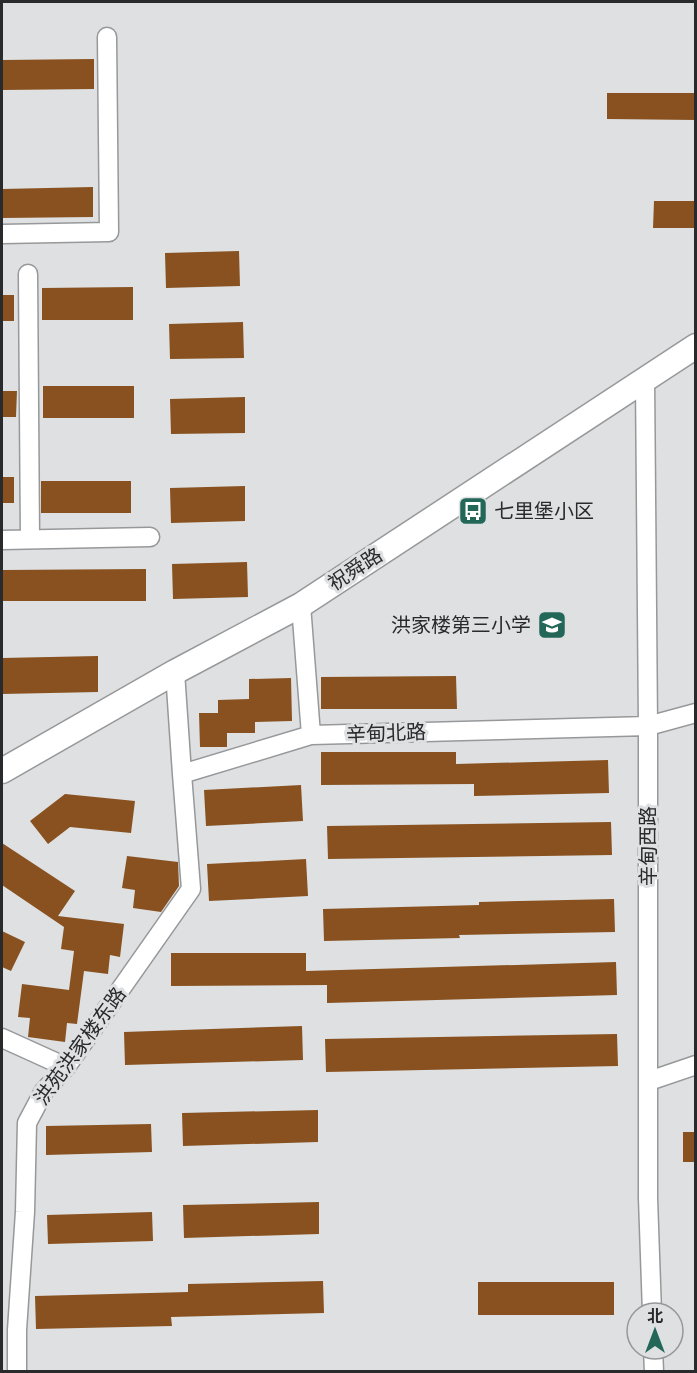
<svg xmlns="http://www.w3.org/2000/svg" width="697" height="1373" font-family="'Fira Sans','Noto Sans SC',sans-serif">
<rect width="100%" height="100%" fill="#dee0e2"/>
<path fill="#88511f" d="M 94,59 L 94,89 L 2,90 L 2,60 Z
M 607,93 L 696,93 L 696,120 L 607,119 Z
M 93,187 L 93,217 L 2,218 L 2,189 Z
M 654,201 L 696,201 L 696,228 L 653,228 Z
M 239,251 L 240,286 L 166,288 L 165,253 Z
M 133,287 L 133,320 L 42,320 L 42,288 Z
M 2,295 L 14,295 L 14,321 L 2,321 Z
M 243,322 L 244,358 L 170,359 L 169,324 Z
M 43,386 L 134,386 L 134,418 L 43,418 Z
M 2,391 L 17,391 L 16,417 L 2,417 Z
M 245,397 L 245,433 L 171,434 L 170,399 Z
M 2,477 L 14,477 L 14,503 L 2,503 Z
M 41,481 L 131,481 L 131,513 L 41,513 Z
M 245,486 L 245,521 L 171,523 L 170,488 Z
M 247,562 L 248,597 L 173,599 L 172,564 Z
M 146,569 L 146,601 L 2,601 L 2,570 Z
M 98,656 L 98,692 L 2,694 L 2,658 Z
M 456,676 L 457,709 L 321,709 L 321,677 Z
M 291,678 L 292,721 L 255,722 L 255,733 L 227,733 L 227,747 L 200,747 L 199,713 L 218,713 L 218,700 L 249,699 L 249,679 Z
M 321,752 L 456,752 L 456,764 L 608,760 L 609,793 L 474,796 L 474,784 L 321,785 Z
M 301,785 L 303,821 L 206,826 L 204,790 Z
M 65,794 L 135,801 L 131,833 L 70,827 L 48,844 L 30,821 Z
M 611,822 L 612,855 L 328,859 L 327,826 Z
M 2,843 L 75,891 L 58,916 L 124,924 L 120,957 L 110,955 L 108,974 L 84,971 L 77,1024 L 67,1023 L 65,1042 L 28,1037 L 30,1018 L 18,1017 L 22,984 L 69,990 L 74,951 L 61,949 L 64,927 L 2,885 Z
M 127,856 L 178,862 L 179,886 L 161,912 L 133,908 L 135,890 L 122,888 Z
M 306,859 L 308,896 L 209,901 L 207,864 Z
M 614,899 L 615,932 L 459,935 L 460,938 L 324,941 L 323,909 L 479,905 L 479,902 Z
M 2,931 L 25,942 L 11,971 L 2,967 Z
M 171,953 L 306,953 L 306,971 L 616,962 L 617,995 L 327,1003 L 327,985 L 171,986 Z
M 302,1026 L 303,1060 L 125,1065 L 124,1032 Z
M 617,1034 L 618,1066 L 326,1072 L 325,1039 Z
M 318,1110 L 318,1142 L 183,1146 L 182,1113 Z
M 151,1124 L 152,1152 L 46,1155 L 46,1126 Z
M 683,1132 L 696,1132 L 696,1162 L 683,1162 Z
M 319,1202 L 319,1234 L 184,1238 L 183,1205 Z
M 152,1212 L 153,1241 L 48,1244 L 47,1215 Z
M 323,1281 L 324,1313 L 171,1317 L 172,1326 L 36,1329 L 35,1296 L 188,1292 L 188,1284 Z
M 478,1282 L 614,1282 L 614,1315 L 478,1315 Z"/>
<g fill="none" stroke-linecap="round" stroke-linejoin="round">
<g stroke="#96989a" stroke-width="21">
<path id="minor" d="M 2,234 L 109,232 L 107,37
M 28,274 L 30,539
M 645,379 L 648,726 L 648,1198 L 652,1313
M 2,540 L 150,537
M 301,605 L 311,735
M 175,672 L 182,774 L 311,735 L 648,726 L 696,713
M 2,1038 L 66,1067
M 649,1081 L 696,1065
M 653,1349 L 654,1372
M 17,1372 L 17,1330 L 25,1212 L 27,1123 L 44,1091 L 66,1067 L 191,889 L 182,774"/>
</g>
<g stroke="#96989a" stroke-width="27">
<path id="major" d="M 2,771 L 175,672 L 301,605 L 696,346"/>
</g>
<use href="#minor" stroke="#fff" stroke-width="18"/>
<use href="#major" stroke="#fff" stroke-width="24"/>
</g>
<defs>
<g id="bus-square" transform="scale(1.5)"><rect x="-9" y="-9" width="18" height="18" rx="4" fill="#236759" stroke="#dee0e2"/><path d="M-5-6H5V4H4V6H2V4H-2V6H-4V4H-5ZM-3.5-4V0h7V-4ZM-3.5 1.2v1.5H-2V1.2ZM2 1.2v1.5H3.5V1.2Z" fill="#fff"/></g>
<g id="school-square" transform="scale(1.5)"><rect x="-9" y="-9" width="18" height="18" rx="4" fill="#236759" stroke="#dee0e2"/><path d="M0-5L7-2L0 1L-7-2ZM-4 1L0 2.5L4 1V4Q0 6-4 4Z" fill="#fff"/></g>
</defs>
<g fill-rule="evenodd">
<use href="#bus-square" x="473" y="511"/>
<use href="#school-square" x="552" y="625"/>
</g>
<g text-anchor="middle" stroke-width="6" stroke-linejoin="round" paint-order="stroke">
<g font-size="20" fill="#292a2b" stroke="#dee0e2" text-anchor="start">
<text x="494" y="518">七里堡小区</text>
<text x="531" y="632" text-anchor="end">洪家楼第三小学</text>
</g>
<g font-size="20" fill="#292a2b" stroke="#dee0e2">
<text transform="translate(355 569) rotate(-33)" y="7">祝舜路</text>
<text transform="translate(386 733) rotate(-2)" y="7">辛甸北路</text>
<text transform="translate(648 846) rotate(-90)" y="7">辛甸西路</text>
<text transform="translate(80 1046) rotate(-54)" y="7">洪苑洪家楼东路</text>
</g>
</g>
<rect width="697" height="1373" fill="none" stroke="#292a2b" stroke-width="6"/>
<g transform="translate(655 1331)"><circle r="28" fill="#dee0e2" stroke="#969799" stroke-width="1.5"/>
<path d="M0-4.5L10 22L0 15L-10 22Z" fill="#236759"/>
<text y="-9" font-size="16" font-weight="bold" text-anchor="middle" fill="#292a2b">北</text>
</g>
</svg>
